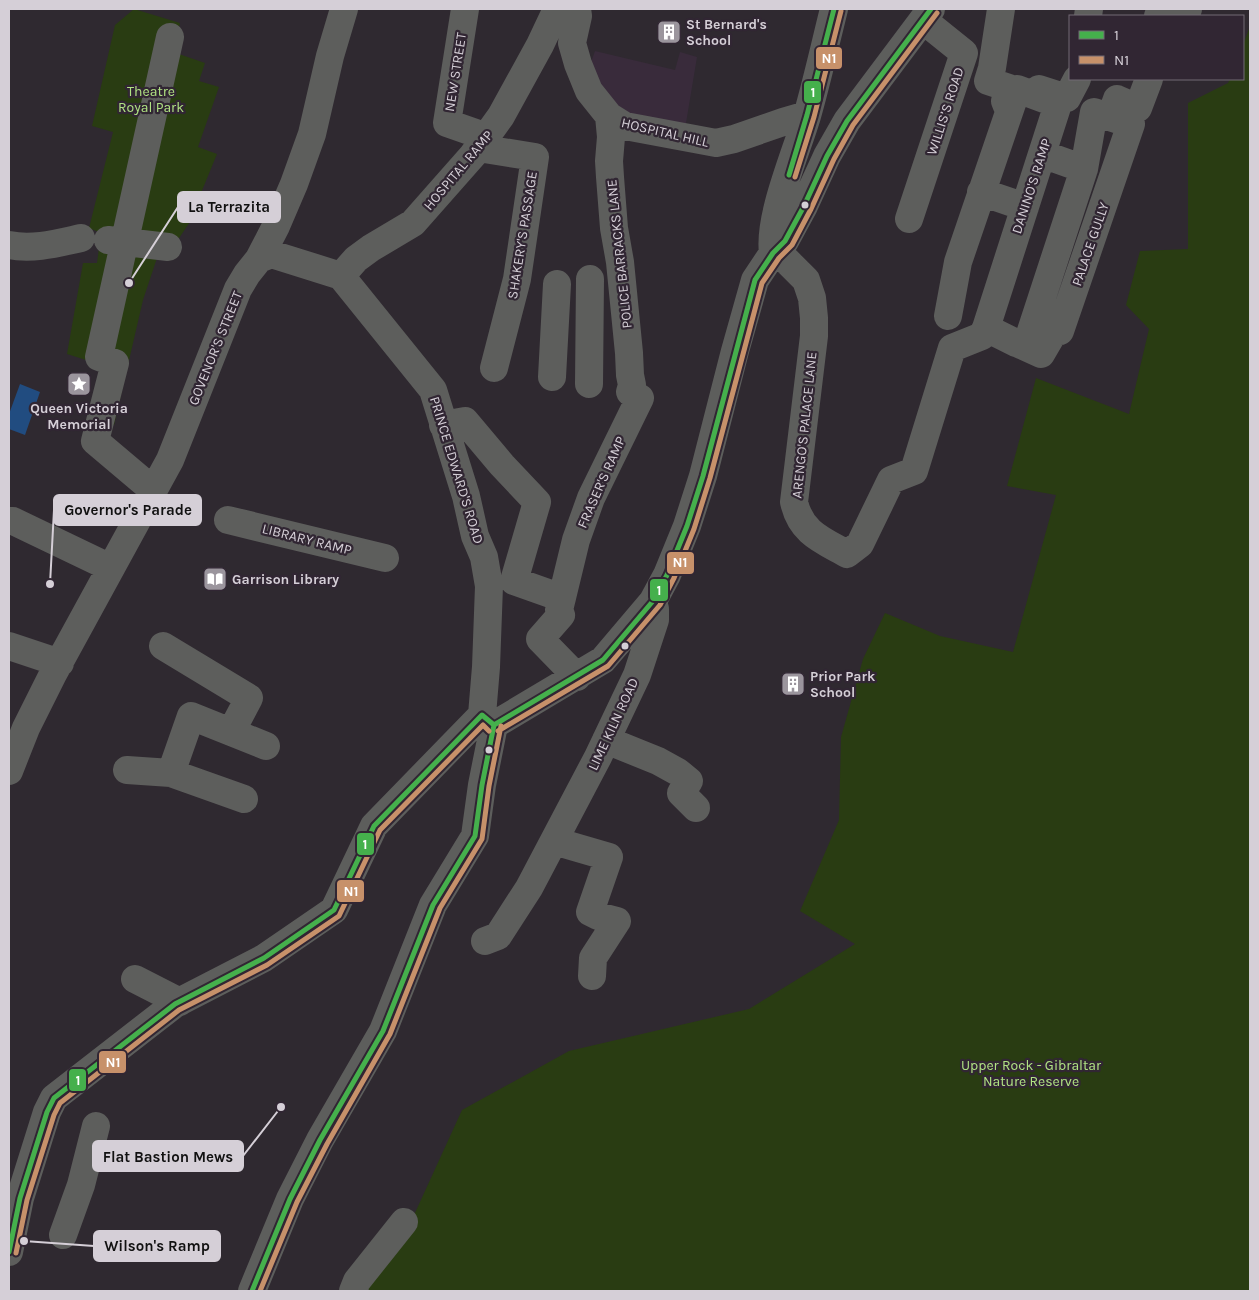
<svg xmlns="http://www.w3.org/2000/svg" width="1259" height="1300" font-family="Karla,sans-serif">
<rect width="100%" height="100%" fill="#2f2930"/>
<path fill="#392b3b" d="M 595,51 L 675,70 L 680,52 L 697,57 L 685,129 L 624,115 L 611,106 L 590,65 Z"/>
<path fill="#293c12" d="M 134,9 L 180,23 L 173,52 L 205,63 L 199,81 L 219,87 L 198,147 L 217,154 L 201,193 L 207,197 L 177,241 L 163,240 L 143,300 L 114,425 L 90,418 L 105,366 L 67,354 L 83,263 L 97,263 L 101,233 L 89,228 L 113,132 L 92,126 L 115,25 Z
M 1250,26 L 1250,1291 L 359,1291 L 409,1226 L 462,1110 L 569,1051 L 749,1009 L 855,944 L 800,911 L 839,820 L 841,737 L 863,659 L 885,613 L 940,636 L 1013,652 L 1056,495 L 1007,486 L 1036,378 L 1129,414 L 1149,329 L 1126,305 L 1140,251 L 1188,249 L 1188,103 L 1228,83 L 1230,79 L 1243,79 L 1243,45 Z"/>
<path fill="#214c80" d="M 20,384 L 40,392 L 25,435 L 9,429 L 9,414 Z"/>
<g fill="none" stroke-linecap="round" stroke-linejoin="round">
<path stroke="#5d5e5c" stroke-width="28" d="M 465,9 L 447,123 L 487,137
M 577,9 L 578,16 L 572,43 L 578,64 L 589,91 L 609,116 L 625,126 L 716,143 L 734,139 L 783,122 L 807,115
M 1001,9 L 992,68 L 988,81 L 1009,88 L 1005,101 L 1007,106 L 1010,106
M 1088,16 L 1089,9
M 1158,16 L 1161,9
M 1185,16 L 1188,9
M 1039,89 L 1067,98 L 1077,79
M 1113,110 L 1117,99 L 1138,108 L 1149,79
M 609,116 L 611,137 L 609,161 L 610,177 L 614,228 L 620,262 L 629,353 L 630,375 L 632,385 L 630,392
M 478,148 L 535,157 L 517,279 L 494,368
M 1042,154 L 1084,169
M 981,192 L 1025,207
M 909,219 L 964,53 L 923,20
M 108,240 L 168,247
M 9,245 C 33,250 58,243 81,238
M 773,253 L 787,261 L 806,280 L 812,298 L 814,318 L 814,336 L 794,502 C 801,533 822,540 847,554 L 860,544 L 891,480 L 914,471 L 952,348 L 982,336 L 986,328 L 1058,104 L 1017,89 L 958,262 L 948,316
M 773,253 C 768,217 796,153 807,116 C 817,81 825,45 834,9
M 341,276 L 356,259 L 371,248 L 413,223 L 473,155 L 501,116 L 540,45 L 557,9
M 986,328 L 1016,343 L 1019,344 L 1041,354 L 1055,330 L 1060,331 L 1131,124 L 1094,112 L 1084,169 L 1028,340 L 1019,344
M 552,377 L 557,284
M 589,384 L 590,279
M 443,425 L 465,421 L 502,465 L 537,502 L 514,581
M 153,490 L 95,441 L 115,363 L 99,357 L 170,37
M 228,520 L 385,558
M 9,521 L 13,521 L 111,568
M 514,581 L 562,598
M 9,646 L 60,663
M 163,646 L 249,698 L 231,732
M 577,677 L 540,639 L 561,615 L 559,610 L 576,540 L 591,498 L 640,398
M 494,725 L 603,660 L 653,601 L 667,575 L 687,526 L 703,476 L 735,351 L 755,280 L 773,253 L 785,241 L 804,206 L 827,156 L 847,121 L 931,9
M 606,740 L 658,761 L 678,772 L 689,781 L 681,793 L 696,808
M 127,770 L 171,773 L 244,799
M 9,771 L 26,728 L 53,674 L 170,460 L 238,289 L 247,274 L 259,259 L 276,226 L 294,184 L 312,134 L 330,56 L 344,9
M 171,773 L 191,716 L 266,746
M 554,841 L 609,857 L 590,912 L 598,916 L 617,921 L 593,958 L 592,976
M 485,941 L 498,936 L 529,888 L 598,757 L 637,675 L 655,620 L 655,609 L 653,601
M 135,979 L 180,1002
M 63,1235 L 81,1185 L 96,1126
M 9,1252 L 20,1198 L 47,1112 L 54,1098 L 175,1004 L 264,958 L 334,910 L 374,826 L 482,715 L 486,667 L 489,586 L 484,557 L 475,536 L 466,496 L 433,390 L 341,276 L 271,254 L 259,259
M 252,1291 L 290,1199 L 320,1140 L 383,1031 L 433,905 L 475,836 L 482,785 L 494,725
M 353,1291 L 357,1281 L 404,1222"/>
<g stroke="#312633" stroke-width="9">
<path id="bus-1" d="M 789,175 L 807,115 L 834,9
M 494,725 L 603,660 L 653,601 L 667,575 L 687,526 L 703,476 L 755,280 L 773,253 L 785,241 L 804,206 L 827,156 L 847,121 L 931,9
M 9,1252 L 20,1198 L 47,1112 L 54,1098 L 175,1004 L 264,958 L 334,910 L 374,826 L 482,715 L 494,725
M 252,1291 L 290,1199 L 320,1140 L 383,1031 L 433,905 L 475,836 L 482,785 L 494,725"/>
</g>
<g stroke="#312633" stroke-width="9">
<path id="bus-2" d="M 795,177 L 814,117 L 841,11
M 498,731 L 608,666 L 660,605 L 674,578 L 694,529 L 710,478 L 762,283 L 779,258 L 792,245 L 811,209 L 834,159 L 853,125 L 937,13
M 16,1253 L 27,1200 L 54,1115 L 60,1103 L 179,1010 L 267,965 L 339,916 L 380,830 L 483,725 L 489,731
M 260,1291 L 297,1202 L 327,1144 L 390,1034 L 440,908 L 482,839 L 489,786 L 501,726"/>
</g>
<use href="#bus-1" stroke="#45b04c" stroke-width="5"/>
<use href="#bus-2" stroke="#c7916a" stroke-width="5"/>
</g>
<defs>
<g id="building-square" transform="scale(1.25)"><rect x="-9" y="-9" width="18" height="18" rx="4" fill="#9b959d" stroke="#312633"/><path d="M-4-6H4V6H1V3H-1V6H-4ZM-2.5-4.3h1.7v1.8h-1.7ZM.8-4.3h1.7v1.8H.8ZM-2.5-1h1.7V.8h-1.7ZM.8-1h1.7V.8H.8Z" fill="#fff"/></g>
<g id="sight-square" transform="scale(1.25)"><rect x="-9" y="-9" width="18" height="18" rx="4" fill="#9b959d" stroke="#312633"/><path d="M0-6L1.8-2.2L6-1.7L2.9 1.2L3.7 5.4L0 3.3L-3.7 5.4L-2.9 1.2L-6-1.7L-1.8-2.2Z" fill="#fff"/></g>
<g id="library-square" transform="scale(1.25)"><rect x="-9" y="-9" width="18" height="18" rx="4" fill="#9b959d" stroke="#312633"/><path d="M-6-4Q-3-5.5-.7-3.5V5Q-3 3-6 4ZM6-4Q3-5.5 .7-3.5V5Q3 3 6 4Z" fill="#fff"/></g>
</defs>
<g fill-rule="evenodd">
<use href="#building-square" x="669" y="32"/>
<use href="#sight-square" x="79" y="384"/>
<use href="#library-square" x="215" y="579"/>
<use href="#building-square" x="793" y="684"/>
</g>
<g fill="#d5cfd7" stroke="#312633" stroke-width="2">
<circle cx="805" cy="205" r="4.5"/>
<circle cx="625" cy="646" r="4.5"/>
<circle cx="489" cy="750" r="4.5"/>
</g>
<g text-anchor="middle" stroke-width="4.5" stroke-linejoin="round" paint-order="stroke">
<g font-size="14" font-weight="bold" fill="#d5cfd7" stroke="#312633" text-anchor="start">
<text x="686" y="29">St Bernard's<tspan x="686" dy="16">School</tspan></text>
<text x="79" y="413" text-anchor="middle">Queen Victoria<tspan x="79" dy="16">Memorial</tspan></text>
<text x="232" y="584">Garrison Library</text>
<text x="810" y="681">Prior Park<tspan x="810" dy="16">School</tspan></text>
</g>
<g font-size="14" fill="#d5cfd7" stroke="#312633">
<text transform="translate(455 72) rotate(-81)" y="5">NEW STREET</text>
<text transform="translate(945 111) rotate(-72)" y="5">WILLIS’S ROAD</text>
<text transform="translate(665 132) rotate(13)" y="5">HOSPITAL HILL</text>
<text transform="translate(458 170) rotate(-50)" y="5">HOSPITAL RAMP</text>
<text transform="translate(1031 186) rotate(-72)" y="5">DANINO'S RAMP</text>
<text transform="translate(522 235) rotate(-81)" y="5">SHAKERY'S PASSAGE</text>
<text transform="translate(1090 244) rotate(-71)" y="5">PALACE GULLY</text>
<text transform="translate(619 254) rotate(-96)" y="5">POLICE BARRACKS LANE</text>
<text transform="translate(215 348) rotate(-68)" y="5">GOVENOR'S STREET</text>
<text transform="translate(804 425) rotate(-84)" y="5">ARENGO'S PALACE LANE</text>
<text transform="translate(457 470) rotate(73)" y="5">PRINCE EDWARD'S ROAD</text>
<text transform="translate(601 482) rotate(-66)" y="5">FRASER'S RAMP</text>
<text transform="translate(307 539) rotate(14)" y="5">LIBRARY RAMP</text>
<text transform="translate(613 724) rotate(-65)" y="5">LIME KILN ROAD</text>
</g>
<g font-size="14" fill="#b0e383" stroke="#312633">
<text x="151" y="96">Theatre<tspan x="151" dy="16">Royal Park</tspan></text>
<text x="1031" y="1070">Upper Rock - Gibraltar<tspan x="1031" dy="16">Nature Reserve</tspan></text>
</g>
</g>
<path fill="none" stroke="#d5cfd7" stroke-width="2" d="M129 283L178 207M50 584L54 510M281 1107L243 1156M24 1241L94 1246"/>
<g fill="#d5cfd7" stroke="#312633" stroke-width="2">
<circle cx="129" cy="283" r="5"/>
<circle cx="50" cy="584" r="5"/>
<circle cx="281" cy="1107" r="5"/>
<circle cx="24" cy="1241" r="5"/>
</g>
<g fill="#d5cfd7" stroke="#d5cfd7" stroke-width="2">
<rect x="178" y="192" width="102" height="30" rx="5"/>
<rect x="54" y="495" width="147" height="30" rx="5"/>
<rect x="93" y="1141" width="150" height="30" rx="5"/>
<rect x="94" y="1231" width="126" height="30" rx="5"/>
</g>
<g font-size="15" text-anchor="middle" font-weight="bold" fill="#111">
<text x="229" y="212">La Terrazita</text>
<text x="128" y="515">Governor's Parade</text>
<text x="168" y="1162">Flat Bastion Mews</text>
<text x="157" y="1251">Wilson's Ramp</text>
</g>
<g stroke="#312633" stroke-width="2">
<rect x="815" y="46" width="28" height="24" rx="5" fill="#c7916a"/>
<rect x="803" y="80" width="19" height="24" rx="5" fill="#45b04c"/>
<rect x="666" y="551" width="29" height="24" rx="5" fill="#c7916a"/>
<rect x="649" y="578" width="20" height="24" rx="5" fill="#45b04c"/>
<rect x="356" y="832" width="19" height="24" rx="5" fill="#45b04c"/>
<rect x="336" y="879" width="29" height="24" rx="5" fill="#c7916a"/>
<rect x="98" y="1050" width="29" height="24" rx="5" fill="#c7916a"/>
<rect x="68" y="1068" width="19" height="24" rx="5" fill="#45b04c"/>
</g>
<g font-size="14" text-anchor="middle" font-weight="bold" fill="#fff">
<text x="829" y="63">N1</text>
<text x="813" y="97">1</text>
<text x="680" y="567">N1</text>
<text x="659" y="595">1</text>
<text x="365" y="849">1</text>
<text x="351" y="896">N1</text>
<text x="113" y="1067">N1</text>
<text x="78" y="1085">1</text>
</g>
<rect width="1259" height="1300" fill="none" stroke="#d5cfd7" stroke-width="20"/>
<rect x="1069" y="15" width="175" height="65" fill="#312633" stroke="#736a75"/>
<rect x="1079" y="31" width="25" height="8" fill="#45b04c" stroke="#736a75"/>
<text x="1114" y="40" font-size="15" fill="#d5cfd7">1</text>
<rect x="1079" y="56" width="25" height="8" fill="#c7916a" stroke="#736a75"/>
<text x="1114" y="65" font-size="15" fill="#d5cfd7">N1</text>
</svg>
